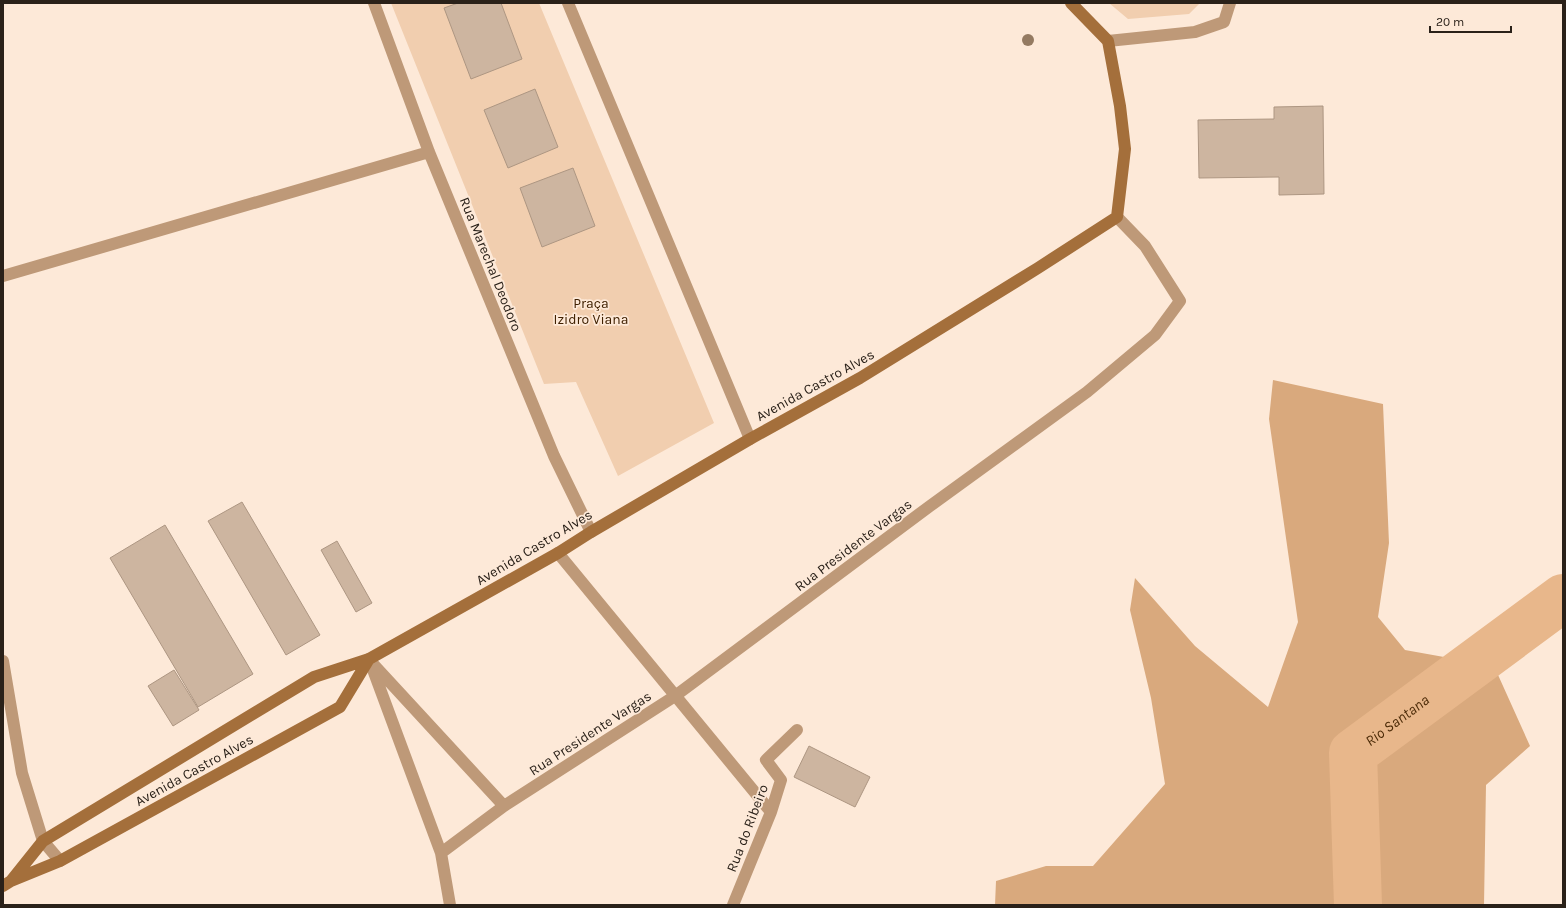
<svg xmlns="http://www.w3.org/2000/svg" width="1566" height="908" font-family="Karla,sans-serif">
<rect width="100%" height="100%" fill="#fde9d8"/>
<path fill="#f1ceaf" d="M 391,3 L 539,3 L 714,423 L 618,476 L 576,382 L 544,384 Z
M 1109,3 L 1200,3 L 1189,14 L 1128,19 Z"/>
<path fill="#d9a97d" d="M 1273,380 L 1383,404 L 1389,543 L 1378,617 L 1405,650 L 1494,666 L 1530,746 L 1486,785 L 1484,905 L 995,905 L 996,881 L 1046,866 L 1093,866 L 1165,784 L 1151,698 L 1130,610 L 1135,578 L 1195,646 L 1268,707 L 1298,622 L 1269,419 Z"/>
<g fill="none" stroke-linecap="round" stroke-linejoin="round">
<path stroke="#e8b78b" stroke-width="48" id="s1" d="M 1358,905 L 1353,753 L 1563,598"/>
</g>
<path fill="#cdb5a0" stroke="#ad9682" d="M 458,3 L 501,3 L 522,59 L 471,79 L 444,8 Z
M 535,89 L 558,147 L 508,168 L 484,110 Z
M 1323,106 L 1324,194 L 1279,195 L 1279,177 L 1199,178 L 1198,120 L 1274,119 L 1274,107 Z
M 573,168 L 595,226 L 542,247 L 520,188 Z
M 242,502 L 320,635 L 286,655 L 208,521 Z
M 165,525 L 253,674 L 198,707 L 110,558 Z
M 337,541 L 372,603 L 356,612 L 321,550 Z
M 174,670 L 199,710 L 173,726 L 148,686 Z
M 809,746 L 870,777 L 855,807 L 794,777 Z"/>
<g fill="none" stroke-linecap="round" stroke-linejoin="round">
<path stroke="#be9978" stroke-width="12" d="M 374,3 L 429,152 L 554,456 L 591,532
M 568,3 L 750,439
M 1108,41 L 1195,32 L 1224,22 L 1230,3
M 3,276 L 429,152
M 558,553 L 771,812
M 369,659 L 441,853 L 450,905
M 3,661 L 22,773 L 43,841 L 60,861
M 374,665 L 504,806
M 441,853 L 504,806 L 675,696 L 930,506 L 1087,392 L 1155,335 L 1180,301 L 1145,246 L 1117,217
M 733,905 L 771,812 L 781,780 L 766,760 L 797,730"/>
<path stroke="#a46f3b" stroke-width="12" d="M 11,881 L 43,841 L 314,677 L 369,659 L 558,553 L 591,532 L 750,439 L 860,378 L 1038,268 L 1117,217 L 1125,149 L 1120,106 L 1108,41 L 1071,3
M 3,886 L 11,881 L 60,861 L 340,707 L 369,659"/>
</g>
<circle fill="#947a61" cx="1028" cy="40" r="6"/>
<g text-anchor="middle" stroke-width="3.5" stroke-linejoin="round" paint-order="stroke">
<g font-size="14" fill="#2a2119" stroke="#fde9d8">
<text transform="translate(491 264) rotate(68)" y="5">Rua Marechal Deodoro</text>
<text transform="translate(815 385) rotate(-29)" y="5">Avenida Castro Alves</text>
<text transform="translate(853 545) rotate(-37)" y="5">Rua Presidente Vargas</text>
<text transform="translate(534 547) rotate(-31)" y="5">Avenida Castro Alves</text>
<text transform="translate(590 733) rotate(-33)" y="5">Rua Presidente Vargas</text>
<text transform="translate(194 770) rotate(-29)" y="5">Avenida Castro Alves</text>
<text transform="translate(747 828) rotate(-69)" y="5">Rua do Ribeiro</text>
</g>
<g font-size="14" fill="#3f2000" stroke="#fde9d8">
<text x="591" y="308">Praça<tspan x="591" dy="16">Izidro Viana</tspan></text>
</g>
<g font-size="15" font-style="italic" fill="#4c2b08" stroke="#fde9d8">
<text dy="5" stroke="none"><textPath href="#s1" startOffset="207">Rio Santana</textPath></text>
</g>
</g>
<rect width="1566" height="908" fill="none" stroke="#2a2119" stroke-width="8"/>
<path d="M1430 26v6h81v-6" fill="none" stroke="#2a2119" stroke-width="2"/>
<text x="1436" y="26" font-size="12" fill="#2a2119" stroke="#fde9d8" stroke-width="3" paint-order="stroke">20 m</text>
</svg>
